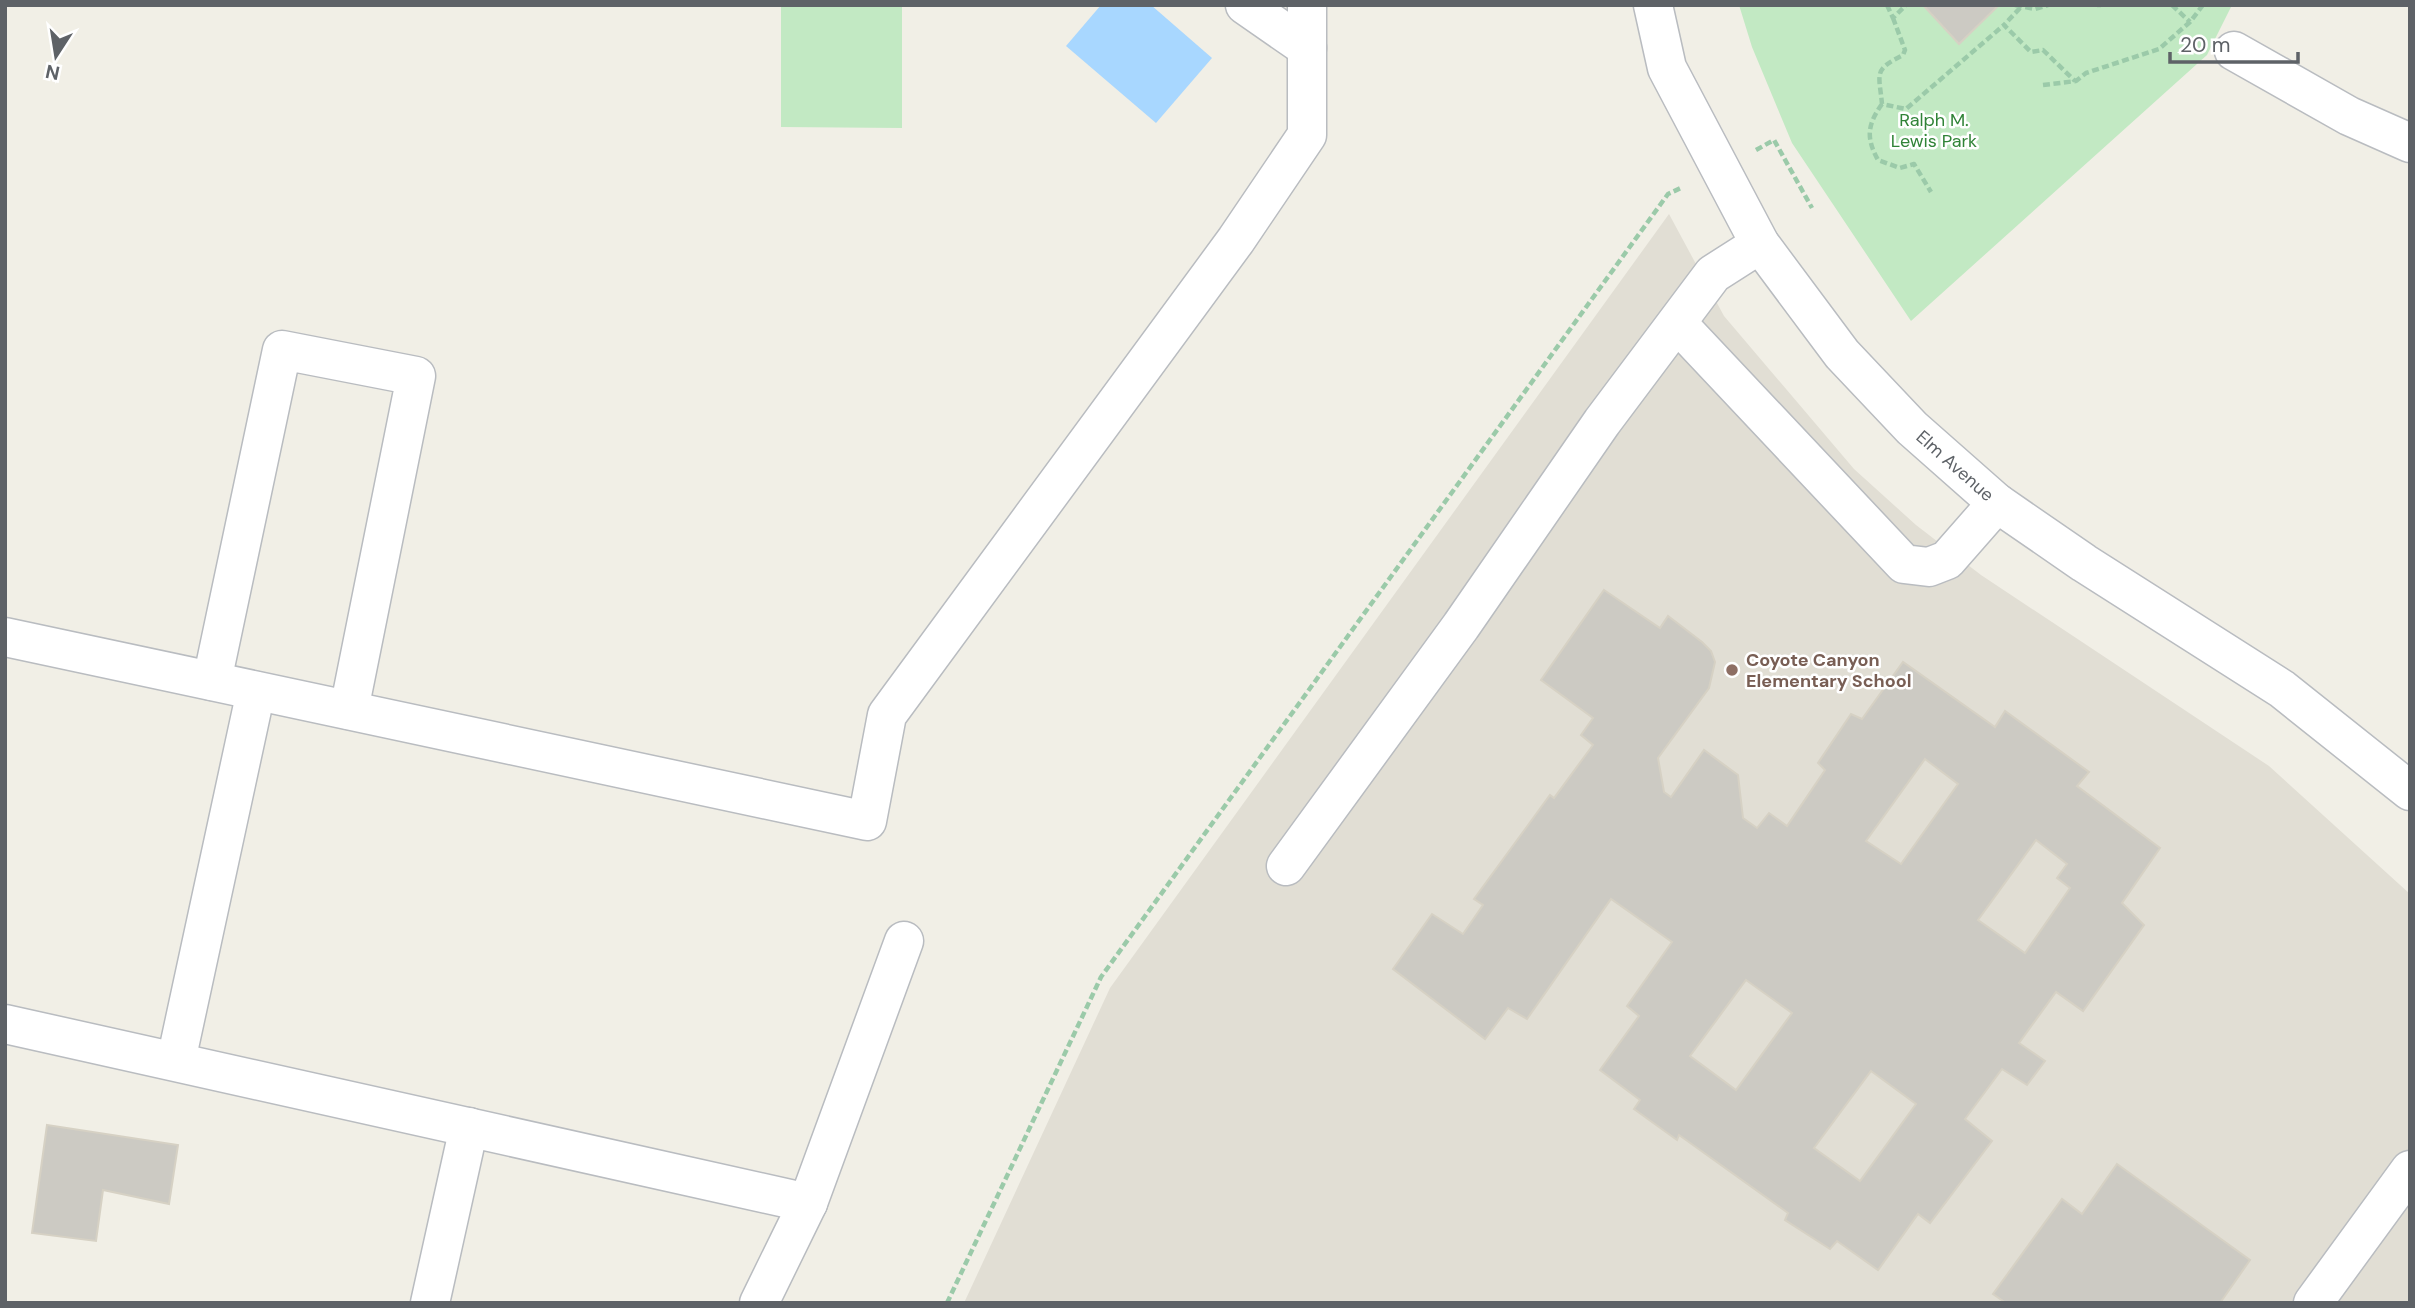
<svg xmlns="http://www.w3.org/2000/svg" width="2415" height="1308" font-family="'DM Sans',sans-serif">
<rect width="100%" height="100%" fill="#f1efe6"/>
<path fill="#e1ded4" d="M 1669,214 L 1724,316 L 1854,469 L 1916,525 L 1981,575 L 2269,766 L 2410,894 L 2410,1303 L 964,1303 L 1110,988 Z"/>
<path fill="#c2e9c3" d="M 781,5 L 902,5 L 902,128 L 781,127 Z
M 1739,5 L 2232,5 L 2207,55 L 1911,321 L 1792,143 L 1752,47 Z"/>
<path fill="#a8d7ff" d="M 1101,5 L 1151,5 L 1212,58 L 1156,123 L 1066,46 Z"/>
<path fill="#cccac3" stroke="#d6d1c4" stroke-width="2" fill-rule="evenodd" d="M 1923,5 L 1999,5 L 1959,44 Z
M 1604,590 L 1660,628 L 1668,616 L 1702,642 L 1711,651 L 1715,662 L 1709,688 L 1658,758 L 1664,792 L 1671,797 L 1704,750 L 1738,775 L 1743,818 L 1757,828 L 1769,813 L 1787,826 L 1825,770 L 1818,763 L 1851,714 L 1862,719 L 1903,662 L 1995,727 L 2005,711 L 2089,772 L 2077,786 L 2160,848 L 2122,903 L 2144,925 L 2083,1011 L 2056,992 L 2019,1043 L 2045,1061 L 2027,1085 L 2002,1069 L 1965,1119 L 1992,1141 L 1930,1223 L 1918,1214 L 1878,1270 L 1837,1241 L 1830,1249 L 1785,1220 L 1788,1213 L 1679,1135 L 1677,1140 L 1634,1109 L 1640,1100 L 1600,1070 L 1639,1016 L 1627,1006 L 1672,942 L 1611,899 L 1527,1019 L 1508,1008 L 1485,1039 L 1393,969 L 1432,914 L 1463,934 L 1483,905 L 1474,899 L 1550,795 L 1554,798 L 1593,745 L 1581,735 L 1593,718 L 1541,680 ZM 1925,759 L 1958,784 L 1901,864 L 1866,841 ZM 2036,840 L 2067,864 L 2057,878 L 2070,888 L 2025,953 L 1978,920 ZM 1746,980 L 1792,1013 L 1736,1090 L 1690,1056 ZM 1871,1071 L 1916,1104 L 1860,1181 L 1814,1148 Z
M 47,1125 L 178,1145 L 169,1204 L 103,1190 L 96,1241 L 32,1233 Z
M 2117,1164 L 2250,1260 L 2220,1303 L 2006,1303 L 1993,1294 L 2062,1199 L 2082,1214 Z"/>
<g fill="none" stroke-linecap="round" stroke-linejoin="round">
<g stroke="#b9bcc0" stroke-width="41">
<g id="minor">
<path d="M 1245,5 L 1307,48"/>
<path id="s1" d="M 1653,5 L 1667,68 L 1760,244 L 1842,354 L 1912,428 L 1997,503 L 2084,563 L 2282,689 L 2410,791"/>
<path d="M 2234,51 L 2349,116 L 2410,143"/>
<path d="M 1677,323 L 1904,564 L 1929,567 L 1947,560 L 1997,503"/>
<path d="M 5,637 L 867,821 L 887,715 L 1236,240 L 1307,135 L 1307,5"/>
<path d="M 212,681 L 282,350 L 416,376 L 349,710"/>
<path d="M 1286,866 L 1461,626 L 1602,422 L 1713,274 L 1760,244"/>
<path d="M 5,1024 L 808,1203"/>
<path d="M 176,1061 L 256,691"/>
<path d="M 430,1303 L 469,1127"/>
<path d="M 759,1303 L 808,1203 L 904,941"/>
<path d="M 2313,1303 L 2410,1170"/>
</g>
</g>
<path stroke="#9bcaa9" stroke-width="4.5" stroke-dasharray="7 3.5" stroke-linecap="butt" d="M 1887,5 L 1893,18 L 1906,5
M 2015,5 L 2035,9 L 2048,5
M 2097,5 L 2101,5
M 2172,5 L 2190,22
M 2020,8 L 2004,25 L 2031,52 L 2043,50 L 2075,81
M 1893,18 L 1905,50 L 1903,55 C 1873,70 1879,73 1882,104 L 1906,109 L 2004,25
M 2043,85 L 2076,81 L 2086,73 L 2159,49 L 2190,22 L 2203,5
M 1882,104 C 1867,125 1866,138 1878,160 L 1900,168 L 1914,164 L 1931,192
M 1756,150 L 1774,140 L 1812,208
M 947,1303 L 1101,977 L 1668,194 L 1683,187"/>
<use href="#minor" stroke="#fff" stroke-width="38"/>
</g>
<circle fill="#8d6e63" stroke="#fff" stroke-width="2.5" cx="1732" cy="670" r="7"/>
<g text-anchor="middle" stroke-width="5" stroke-linejoin="round" paint-order="stroke">
<g font-size="18" fill="#308337" stroke="#fff">
<text x="1934" y="126">Ralph M.<tspan x="1934" dy="21">Lewis Park</tspan></text>
</g>
<g font-size="18" fill="#5e6267" stroke="#fff">
<text dy="6" stroke="none"><textPath href="#s1" startOffset="560">Elm Avenue</textPath></text>
</g>
<g font-size="18" font-weight="bold" fill="#785e54" stroke="#fff" text-anchor="start">
<text x="1746" y="666">Coyote Canyon<tspan x="1746" dy="21">Elementary School</tspan></text>
</g>
</g>
<rect width="2415" height="1308" fill="none" stroke="#5e6267" stroke-width="14"/>
<g transform="translate(56 56) rotate(192)" stroke="#ffffff" stroke-width="5" paint-order="stroke">
<path d="M0-5L12 26L0 18L-12 26Z" fill="#5e6267"/>
<text y="-10" font-size="19" font-weight="bold" text-anchor="middle" fill="#5e6267">N</text>
</g>
<path d="M2170 52v10h128v-10" fill="none" stroke="#5e6267" stroke-width="3.5"/>
<text x="2180" y="52" font-size="21" fill="#5e6267" stroke="#ffffff" stroke-width="5" paint-order="stroke">20 m</text>
</svg>
